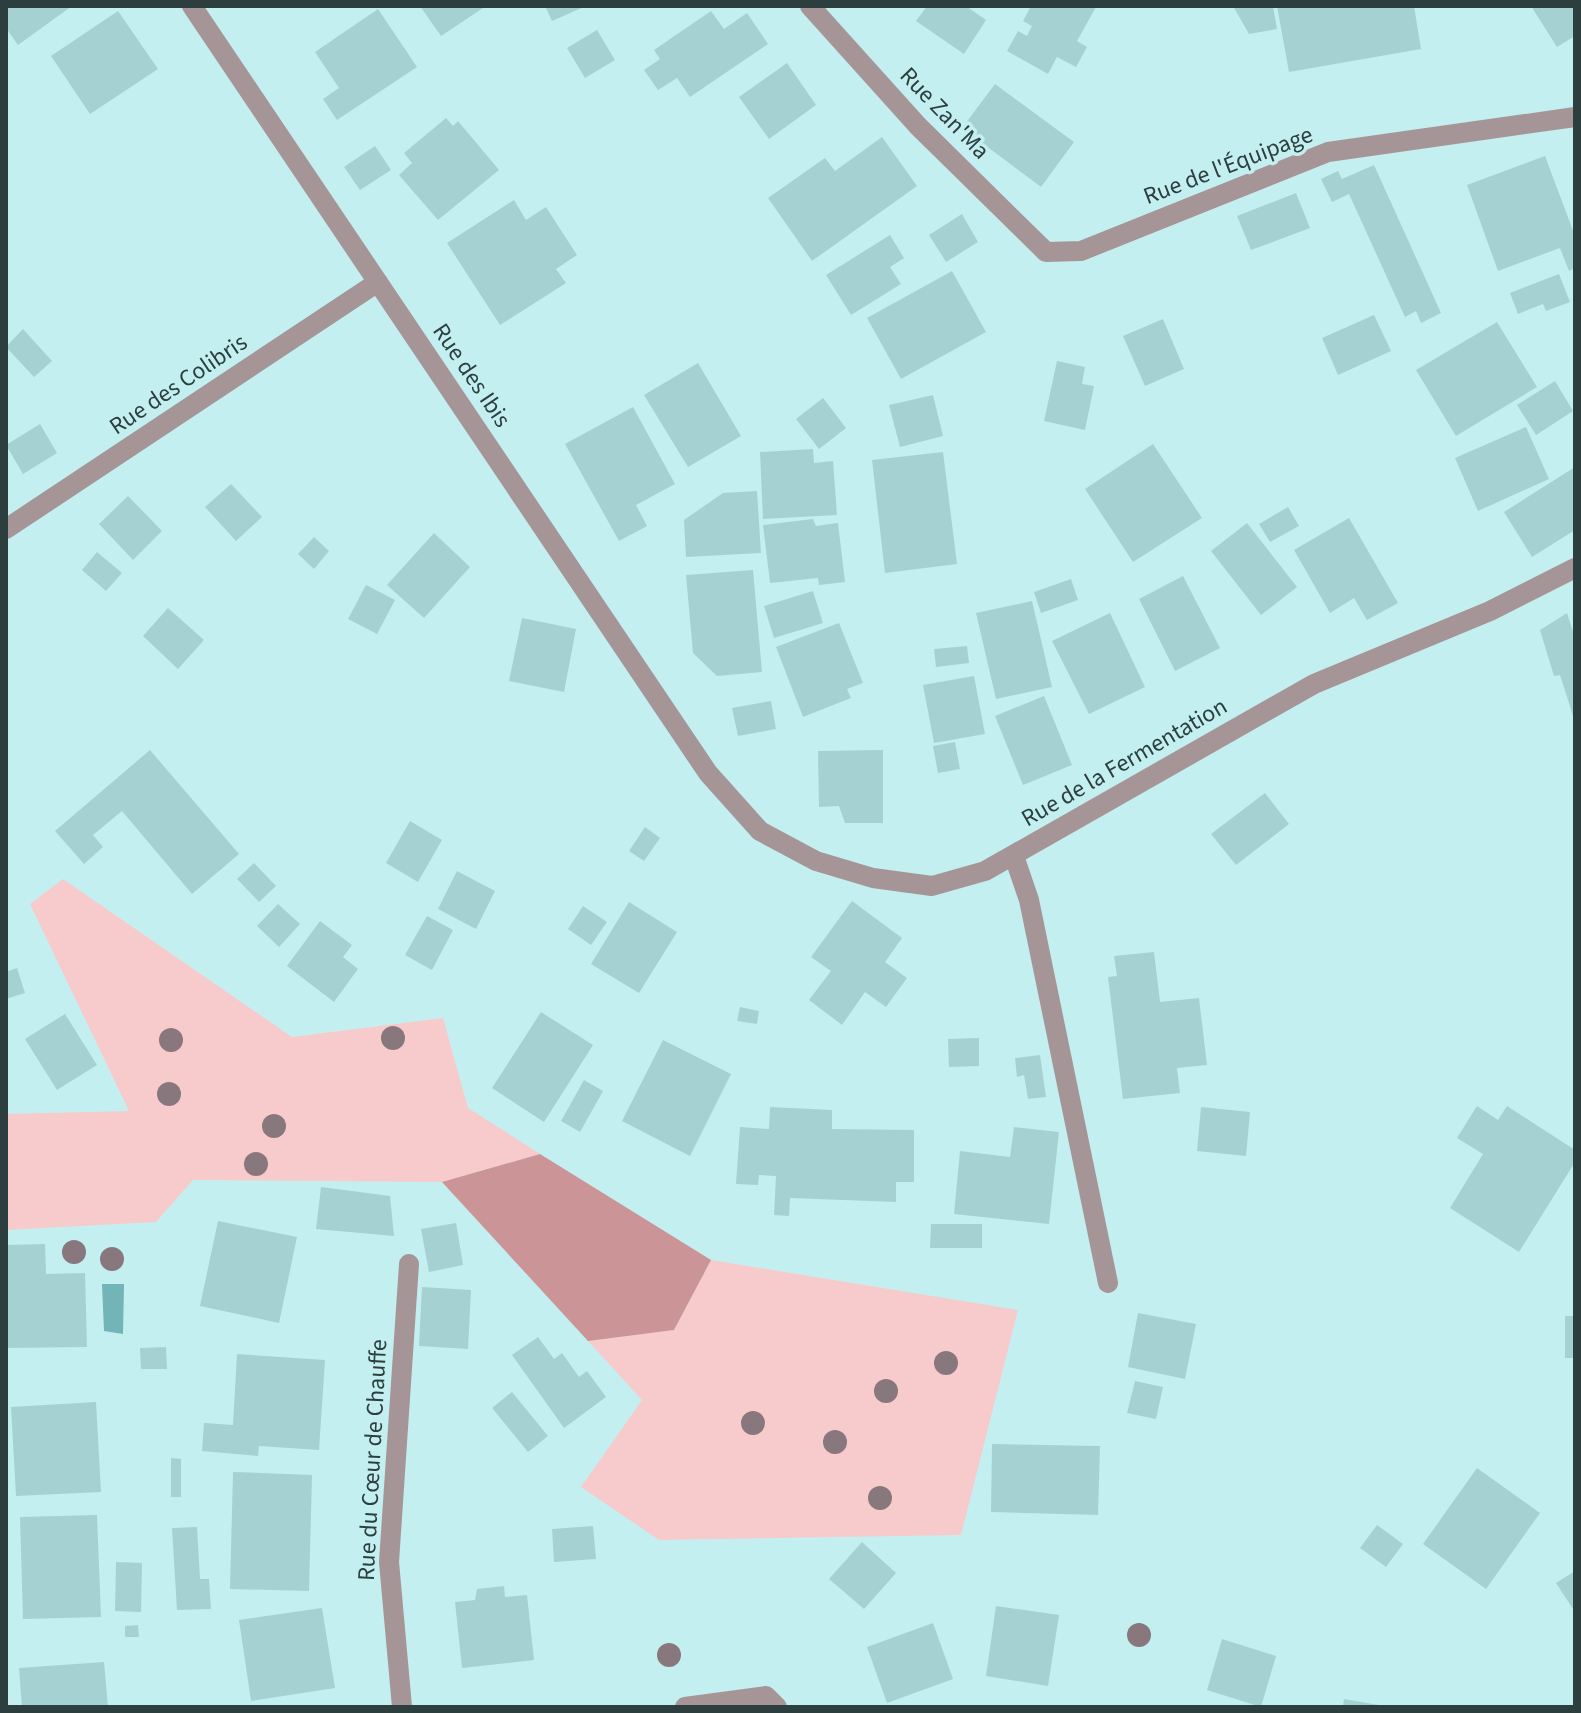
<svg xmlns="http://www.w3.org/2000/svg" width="1581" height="1713" font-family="'Source Sans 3',sans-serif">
<rect width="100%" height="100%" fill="#c4eff1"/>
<path fill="#f7cbcc" d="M 63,879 L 292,1037 L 443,1018 L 468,1108 L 540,1154 L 442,1182 L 193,1180 L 156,1222 L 6,1230 L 6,1114 L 129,1111 L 30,904 Z
M 711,1260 L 1018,1310 L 961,1535 L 659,1540 L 581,1487 L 642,1400 L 588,1341 L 674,1330 Z"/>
<path fill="#cb9496" d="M 540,1154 L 711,1260 L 674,1330 L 588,1341 L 442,1182 Z"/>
<path fill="#72b4b7" d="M 102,1284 L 124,1284 L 123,1334 L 104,1331 Z"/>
<path fill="#a6d1d3" d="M 6,6 L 72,6 L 18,45 L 6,28 Z
M 420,6 L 486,6 L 441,36 Z
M 545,6 L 586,6 L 552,21 Z
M 927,6 L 966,6 L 986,20 L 964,54 L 916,21 Z
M 1031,6 L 1096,7 L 1077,41 L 1087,47 L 1076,67 L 1057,57 L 1048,74 L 1007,51 L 1018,31 L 1027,36 L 1032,26 L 1023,21 Z
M 1233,6 L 1273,6 L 1277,29 L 1249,34 Z
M 1277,6 L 1414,6 L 1421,49 L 1289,72 Z
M 1531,6 L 1575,6 L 1575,36 L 1557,47 Z
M 378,9 L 417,67 L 337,120 L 323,99 L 339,88 L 315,52 Z
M 118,11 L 158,69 L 90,114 L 51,56 Z
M 711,11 L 724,29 L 747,13 L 768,44 L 690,97 L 677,78 L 658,90 L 644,70 L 660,59 L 654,50 Z
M 597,30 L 615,60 L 585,78 L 567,48 Z
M 787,63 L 816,105 L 769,139 L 739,97 Z
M 995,84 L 1074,142 L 1041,187 L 962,128 Z
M 446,118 L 453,126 L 458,121 L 499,170 L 438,220 L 399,175 L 412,163 L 404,153 Z
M 882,137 L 917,186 L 812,261 L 768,198 L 825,158 L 835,171 Z
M 375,146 L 391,170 L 360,190 L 344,167 Z
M 1545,156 L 1575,236 L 1575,268 L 1569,271 L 1560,248 L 1498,271 L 1467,185 Z
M 1374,165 L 1441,313 L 1421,323 L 1416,311 L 1405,317 L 1349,194 L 1332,202 L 1321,179 L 1338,171 L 1342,179 Z
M 1296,193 L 1310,228 L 1251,250 L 1237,216 Z
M 514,200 L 526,220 L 546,207 L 577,255 L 556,269 L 566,283 L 500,325 L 447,243 Z
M 962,214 L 978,242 L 946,262 L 929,235 Z
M 890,235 L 904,258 L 890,267 L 901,284 L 851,315 L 826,275 Z
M 952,271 L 986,332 L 901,379 L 867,318 Z
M 1559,274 L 1570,302 L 1546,311 L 1543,304 L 1518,314 L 1510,293 Z
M 1374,315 L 1391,351 L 1338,375 L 1322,338 Z
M 1163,319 L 1184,369 L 1145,386 L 1123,336 Z
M 1497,322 L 1537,387 L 1456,436 L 1416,370 Z
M 23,329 L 52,361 L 34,377 L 6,347 Z
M 1057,361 L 1085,367 L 1082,384 L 1094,386 L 1085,430 L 1044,421 Z
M 698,363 L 741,436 L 688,467 L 644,395 Z
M 1555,381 L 1573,411 L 1536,435 L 1517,405 Z
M 933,395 L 943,436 L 900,447 L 889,405 Z
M 823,398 L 846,428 L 819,449 L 796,419 Z
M 633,407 L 675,484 L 636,505 L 647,526 L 619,541 L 565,444 Z
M 40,424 L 57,453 L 23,474 L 6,445 Z
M 1526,427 L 1549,479 L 1478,511 L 1455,458 Z
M 1153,444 L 1202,518 L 1133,562 L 1085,489 Z
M 813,449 L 814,463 L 833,461 L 837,515 L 763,519 L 760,452 Z
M 943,452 L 957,564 L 885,573 L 872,460 Z
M 1575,467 L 1575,530 L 1532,557 L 1504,512 Z
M 231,484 L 262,517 L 236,541 L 205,507 Z
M 757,491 L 761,553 L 686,557 L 684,520 L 723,493 Z
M 128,496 L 162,531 L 133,560 L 99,524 Z
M 1288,507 L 1299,526 L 1270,542 L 1259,524 Z
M 1349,518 L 1398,603 L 1367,620 L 1354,598 L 1330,613 L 1294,550 Z
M 813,519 L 816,526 L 838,523 L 845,582 L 819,585 L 818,578 L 770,583 L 763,525 Z
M 1247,523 L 1297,587 L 1261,615 L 1211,551 Z
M 434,533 L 470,567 L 424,618 L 387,585 Z
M 314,537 L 329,551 L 314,569 L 298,554 Z
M 97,552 L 122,573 L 106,591 L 82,570 Z
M 753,570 L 762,672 L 717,676 L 693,653 L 686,575 Z
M 1183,576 L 1220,648 L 1175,671 L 1139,599 Z
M 1071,579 L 1078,600 L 1041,613 L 1034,592 Z
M 366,585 L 395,600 L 377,634 L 348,619 Z
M 813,591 L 823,623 L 774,638 L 764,606 Z
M 1032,601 L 1052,687 L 996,699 L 976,613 Z
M 168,608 L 204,640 L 178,669 L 143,636 Z
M 1110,613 L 1145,687 L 1089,714 L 1052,641 Z
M 1567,613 L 1575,638 L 1574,719 L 1560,675 L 1554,676 L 1540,630 Z
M 522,618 L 576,629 L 564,692 L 509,681 Z
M 839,623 L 863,683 L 847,689 L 851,698 L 803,717 L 776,647 Z
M 967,646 L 969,663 L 936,667 L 934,649 Z
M 974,676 L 985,734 L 934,743 L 923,685 Z
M 1044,696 L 1072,765 L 1023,785 L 995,716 Z
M 771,701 L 776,729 L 738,736 L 732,708 Z
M 955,742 L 960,769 L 938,773 L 933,746 Z
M 150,750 L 239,854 L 192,894 L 122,811 L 93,835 L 103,847 L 84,864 L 55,831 Z
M 883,750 L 883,823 L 845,823 L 839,806 L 819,807 L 818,751 Z
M 1265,793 L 1289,824 L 1236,865 L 1211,834 Z
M 410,821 L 442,840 L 418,882 L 386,863 Z
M 645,827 L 660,838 L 644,861 L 629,851 Z
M 254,863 L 276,886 L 259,902 L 237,879 Z
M 457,871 L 495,891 L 476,929 L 438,909 Z
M 852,901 L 902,938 L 885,962 L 907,978 L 886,1007 L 865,992 L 842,1025 L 809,1000 L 831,971 L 811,957 Z
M 629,902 L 677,932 L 639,993 L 591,964 Z
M 278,904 L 300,924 L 279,947 L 257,926 Z
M 583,906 L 607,922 L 591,945 L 568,929 Z
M 427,916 L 453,930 L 432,970 L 405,955 Z
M 320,921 L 352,945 L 343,957 L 358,969 L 334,1002 L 287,966 Z
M 1154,952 L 1160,1002 L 1199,998 L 1207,1065 L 1177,1068 L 1180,1093 L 1123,1099 L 1108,977 L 1117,976 L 1114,956 Z
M 17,968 L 25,993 L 6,999 L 6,972 Z
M 740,1007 L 759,1011 L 757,1024 L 737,1021 Z
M 541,1012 L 593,1045 L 544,1122 L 492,1088 Z
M 65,1014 L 97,1065 L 57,1090 L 25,1039 Z
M 979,1038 L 979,1066 L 949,1067 L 948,1039 Z
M 663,1040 L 731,1074 L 690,1156 L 622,1121 Z
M 1040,1055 L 1046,1097 L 1028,1099 L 1024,1075 L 1017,1077 L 1015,1058 Z
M 584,1080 L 603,1091 L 580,1132 L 561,1121 Z
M 1477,1106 L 1498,1120 L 1507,1106 L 1575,1150 L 1575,1162 L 1519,1252 L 1450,1208 L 1483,1154 L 1457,1138 Z
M 770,1107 L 832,1110 L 832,1129 L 914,1130 L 914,1182 L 896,1182 L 896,1202 L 790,1198 L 789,1216 L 774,1215 L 776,1176 L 759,1175 L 758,1185 L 736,1184 L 740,1127 L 769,1129 Z
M 1201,1107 L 1250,1112 L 1246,1156 L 1197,1151 Z
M 1014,1127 L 1059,1132 L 1049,1224 L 954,1214 L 960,1151 L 1010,1157 Z
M 321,1187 L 390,1196 L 394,1236 L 316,1229 Z
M 218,1221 L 297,1237 L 279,1323 L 200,1306 Z
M 456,1223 L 463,1265 L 429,1272 L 421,1229 Z
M 931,1224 L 982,1224 L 982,1248 L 930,1248 Z
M 45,1244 L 46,1274 L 85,1273 L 87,1347 L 6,1348 L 6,1245 Z
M 422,1287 L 471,1290 L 468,1349 L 419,1346 Z
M 1138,1313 L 1196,1324 L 1185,1379 L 1128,1367 Z
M 1565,1316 L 1575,1316 L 1575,1358 L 1565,1358 Z
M 538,1337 L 554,1359 L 562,1353 L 579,1377 L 587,1371 L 606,1397 L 564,1428 L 512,1355 Z
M 166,1347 L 167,1369 L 141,1369 L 140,1348 Z
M 237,1354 L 325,1360 L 319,1450 L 259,1446 L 258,1456 L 202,1451 L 204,1423 L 233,1425 Z
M 1135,1381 L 1163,1387 L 1156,1419 L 1127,1413 Z
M 512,1392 L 548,1436 L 528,1452 L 492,1408 Z
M 96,1402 L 101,1492 L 16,1496 L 11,1407 Z
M 992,1444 L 1100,1446 L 1098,1515 L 991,1512 Z
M 171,1458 L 181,1459 L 181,1497 L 171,1497 Z
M 1477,1468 L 1540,1513 L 1486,1589 L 1423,1544 Z
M 233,1472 L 312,1475 L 309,1591 L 230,1589 Z
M 97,1515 L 101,1617 L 23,1619 L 20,1517 Z
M 1377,1525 L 1403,1544 L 1386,1567 L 1360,1548 Z
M 593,1526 L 596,1559 L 554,1562 L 552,1529 Z
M 197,1527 L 200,1579 L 209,1579 L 211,1609 L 177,1610 L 172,1528 Z
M 862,1542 L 896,1573 L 864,1609 L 829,1579 Z
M 116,1562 L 142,1563 L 141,1612 L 115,1611 Z
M 1575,1571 L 1575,1612 L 1556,1583 Z
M 504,1586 L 505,1597 L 527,1595 L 534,1660 L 462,1668 L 455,1602 L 475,1600 L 477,1589 Z
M 996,1606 L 1059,1615 L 1048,1686 L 986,1676 Z
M 322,1608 L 335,1688 L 251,1701 L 239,1620 Z
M 933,1623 L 953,1679 L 887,1703 L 867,1647 Z
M 138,1625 L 139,1637 L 125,1637 L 125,1626 Z
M 1222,1639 L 1276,1656 L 1261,1707 L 1207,1690 Z
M 104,1662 L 108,1707 L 22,1707 L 19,1668 Z
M 1344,1699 L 1379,1705 L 1379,1707 L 1343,1707 Z"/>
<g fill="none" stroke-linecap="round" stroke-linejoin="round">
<path stroke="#a69596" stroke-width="20" d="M 192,6 L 708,773 L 760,831 L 816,861 L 873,878 L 932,886 L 985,871 L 1314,684 L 1490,611 L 1575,568
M 810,6 L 918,126 L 1046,252 L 1081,251 L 1328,152 L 1575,117
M 6,529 L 378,282
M 1014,856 L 1029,900 L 1108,1283
M 402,1707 L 389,1562 L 409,1264
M 685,1707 L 766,1696 L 777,1707"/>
</g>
<g fill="#89777e">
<circle cx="393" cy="1038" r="12"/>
<circle cx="171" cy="1040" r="12"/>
<circle cx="169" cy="1094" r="12"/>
<circle cx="274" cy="1126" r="12"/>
<circle cx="256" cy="1164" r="12"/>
<circle cx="74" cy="1252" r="12"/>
<circle cx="112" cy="1259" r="12"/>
<circle cx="946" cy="1363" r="12"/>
<circle cx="886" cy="1391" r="12"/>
<circle cx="753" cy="1423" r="12"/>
<circle cx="835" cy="1442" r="12"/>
<circle cx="880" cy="1498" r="12"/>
<circle cx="1139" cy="1635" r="12"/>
<circle cx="669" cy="1655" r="12"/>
</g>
<g text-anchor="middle" stroke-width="7" stroke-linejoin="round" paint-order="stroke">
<g font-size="24" fill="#2c3e3e" stroke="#c4eff1">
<text transform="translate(945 113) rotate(46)" y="8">Rue Zan'Ma</text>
<text transform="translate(1228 165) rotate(-21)" y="8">Rue de l'Équipage</text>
<text transform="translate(472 375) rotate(56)" y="8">Rue des Ibis</text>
<text transform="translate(178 384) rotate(-34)" y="8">Rue des Colibris</text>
<text transform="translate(1124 762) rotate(-30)" y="8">Rue de la Fermentation</text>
<text transform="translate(372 1460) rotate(-87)" y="8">Rue du Cœur de Chauffe</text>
</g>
</g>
<rect width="1581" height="1713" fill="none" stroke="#2c3e3e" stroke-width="16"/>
</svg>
